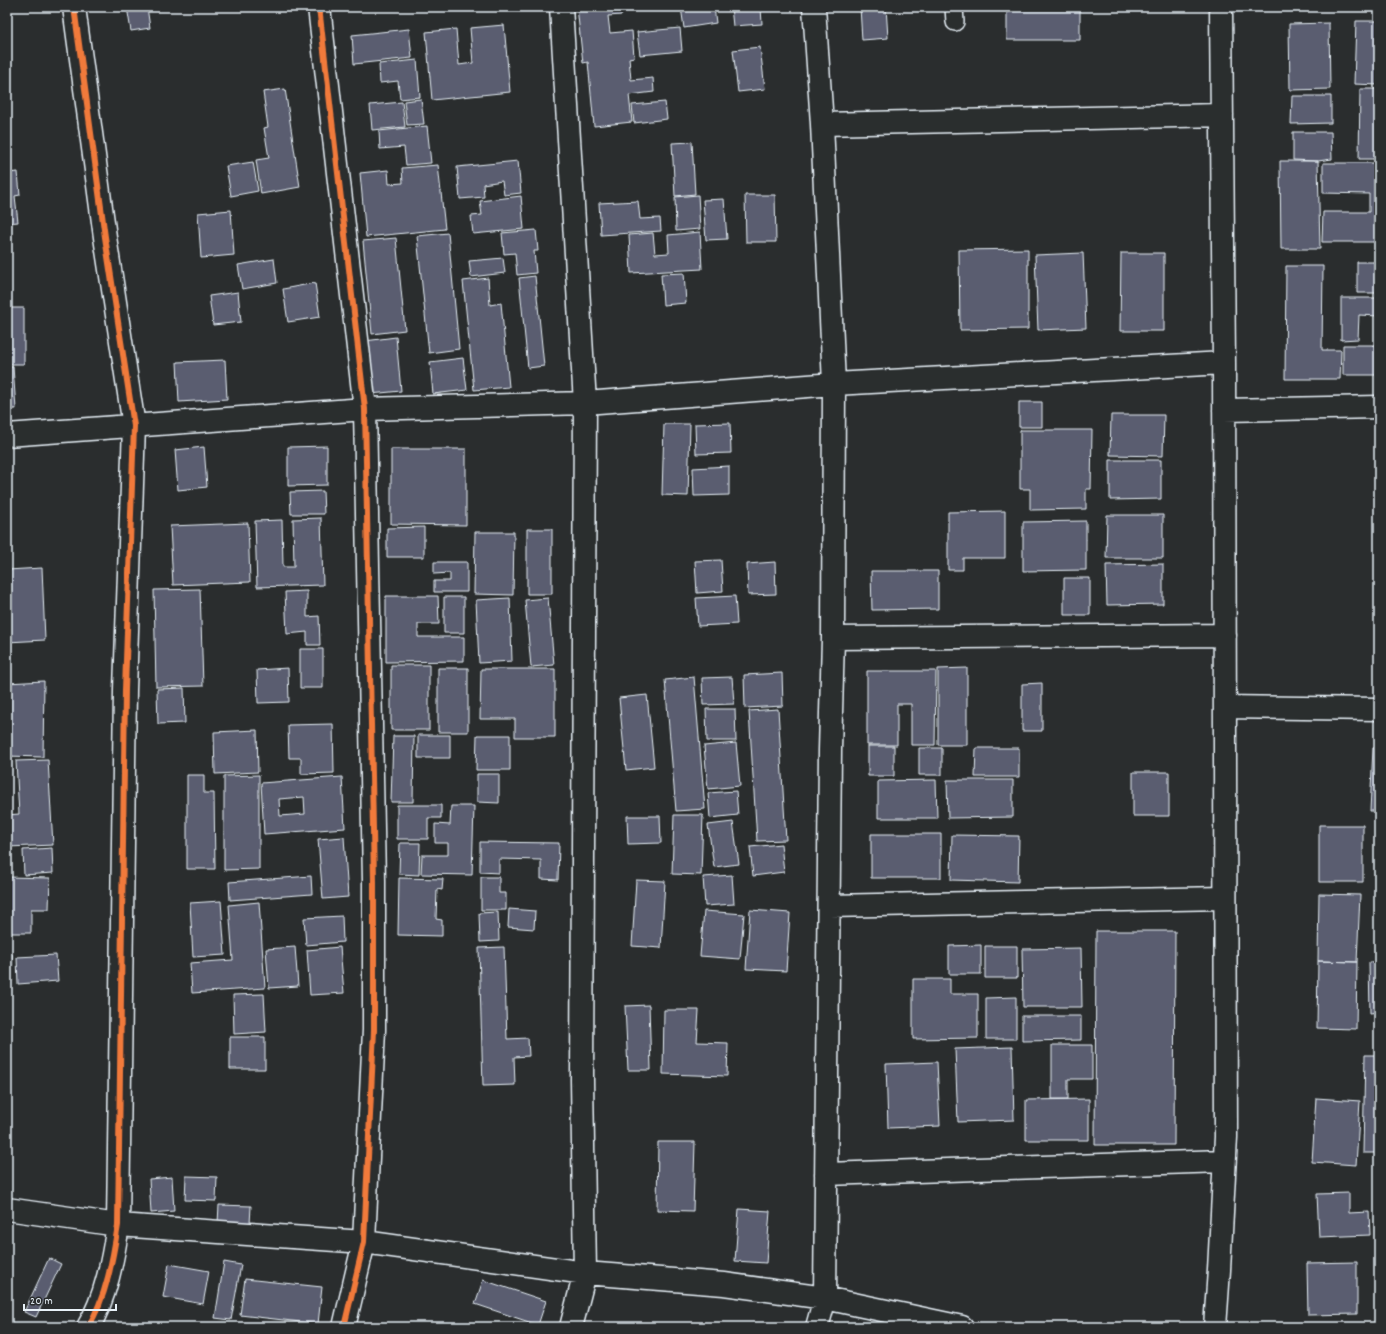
<svg xmlns="http://www.w3.org/2000/svg" width="1386" height="1334" font-family="Dekko,sans-serif">
<rect width="100%" height="100%" fill="#2a2d2e"/>
<filter id="ink" filterUnits="userSpaceOnUse"><feTurbulence type="fractalNoise" baseFrequency=".025" numOctaves="2"/><feDisplacementMap in="SourceGraphic" scale="8" xChannelSelector="R" yChannelSelector="G"/><feConvolveMatrix kernelMatrix="1 2 1 2 8 2 1 2 1" color-interpolation-filters="sRGB"/></filter>
<g filter="url(#ink)">
<path fill="#5a5d6f" stroke="#e8f1f8" fill-rule="evenodd" d="M 127,7 L 147,7 L 150,28 L 131,31 Z
M 577,7 L 621,7 L 622,15 L 608,16 L 610,33 L 632,31 L 634,57 L 629,58 L 631,80 L 653,78 L 654,92 L 629,95 L 632,122 L 594,126 L 588,62 L 583,63 Z
M 681,7 L 714,7 L 716,23 L 684,28 Z
M 731,7 L 761,7 L 762,24 L 733,26 Z
M 860,7 L 886,7 L 888,38 L 862,40 Z
M 1007,7 L 1080,7 L 1080,40 L 1007,40 Z
M 1356,21 L 1379,21 L 1379,85 L 1354,84 Z
M 1329,23 L 1330,89 L 1290,90 L 1289,24 Z
M 504,25 L 510,92 L 432,100 L 426,32 L 456,29 L 459,65 L 473,63 L 470,28 Z
M 680,28 L 682,51 L 640,55 L 637,32 Z
M 409,29 L 412,58 L 354,64 L 352,35 Z
M 760,47 L 765,89 L 738,92 L 733,50 Z
M 417,60 L 420,97 L 400,99 L 398,81 L 380,83 L 379,64 Z
M 285,89 L 300,187 L 261,194 L 256,160 L 269,158 L 264,128 L 268,127 L 263,92 Z
M 1360,89 L 1379,89 L 1379,159 L 1359,159 Z
M 1292,96 L 1331,96 L 1331,123 L 1291,124 Z
M 421,99 L 424,124 L 407,125 L 404,101 Z
M 402,102 L 405,127 L 372,130 L 370,105 Z
M 665,102 L 667,119 L 634,123 L 632,105 Z
M 427,126 L 431,163 L 406,165 L 404,147 L 380,149 L 379,131 Z
M 1293,132 L 1331,132 L 1332,159 L 1318,161 L 1293,160 Z
M 692,142 L 695,194 L 675,196 L 672,143 Z
M 518,161 L 521,193 L 504,195 L 502,181 L 483,184 L 484,197 L 460,199 L 457,167 Z
M 1280,161 L 1318,161 L 1320,249 L 1281,249 Z
M 253,162 L 258,191 L 231,196 L 226,166 Z
M 1323,163 L 1379,163 L 1379,242 L 1322,242 L 1323,212 L 1369,212 L 1369,194 L 1323,193 Z
M 438,165 L 445,229 L 366,237 L 360,173 L 388,170 L 389,184 L 403,183 L 402,168 Z
M 18,172 L 20,195 L 15,196 L 18,222 L 7,223 L 7,173 Z
M 698,195 L 700,229 L 676,231 L 675,197 Z
M 745,195 L 775,195 L 776,242 L 746,242 Z
M 521,196 L 524,229 L 473,234 L 471,216 L 482,215 L 480,201 Z
M 724,199 L 727,239 L 706,240 L 703,200 Z
M 638,201 L 640,219 L 660,218 L 661,231 L 601,235 L 599,203 Z
M 231,210 L 234,255 L 201,258 L 198,213 Z
M 536,230 L 538,251 L 534,251 L 536,273 L 517,275 L 515,253 L 504,254 L 502,233 Z
M 700,232 L 702,269 L 631,273 L 629,235 L 653,233 L 655,254 L 669,253 L 668,235 Z
M 448,233 L 459,349 L 429,353 L 417,236 Z
M 396,238 L 405,330 L 372,334 L 363,241 Z
M 1028,249 L 1028,329 L 960,330 L 959,250 Z
M 1083,253 L 1086,328 L 1038,330 L 1035,255 Z
M 1121,253 L 1164,253 L 1164,331 L 1120,331 Z
M 503,258 L 505,273 L 471,277 L 469,261 Z
M 274,259 L 277,283 L 242,289 L 238,265 Z
M 1357,262 L 1379,262 L 1379,293 L 1357,293 Z
M 1286,266 L 1323,266 L 1322,350 L 1341,350 L 1340,379 L 1285,379 Z
M 684,273 L 686,303 L 663,305 L 661,274 Z
M 535,276 L 544,366 L 528,368 L 519,278 Z
M 488,278 L 490,305 L 501,303 L 509,387 L 474,390 L 463,281 Z
M 315,283 L 320,317 L 288,322 L 283,289 Z
M 238,292 L 241,322 L 213,325 L 209,296 Z
M 1341,298 L 1379,298 L 1379,316 L 1359,315 L 1358,339 L 1341,340 Z
M 7,308 L 24,308 L 24,364 L 7,364 Z
M 396,337 L 401,391 L 370,394 L 365,341 Z
M 1343,345 L 1379,345 L 1379,375 L 1343,375 Z
M 463,358 L 467,390 L 433,394 L 430,362 Z
M 225,360 L 227,399 L 179,402 L 177,362 Z
M 7,367 L 13,367 L 16,409 L 7,409 Z
M 1019,402 L 1042,402 L 1042,427 L 1019,427 Z
M 1111,415 L 1164,415 L 1163,456 L 1110,455 Z
M 730,423 L 731,453 L 696,454 L 695,424 Z
M 664,424 L 690,424 L 688,496 L 662,495 Z
M 1020,430 L 1092,430 L 1091,489 L 1086,489 L 1086,509 L 1030,510 L 1030,489 L 1020,489 Z
M 327,446 L 327,485 L 288,486 L 288,447 Z
M 204,447 L 207,487 L 178,490 L 175,450 Z
M 391,449 L 466,449 L 466,525 L 391,524 Z
M 1110,460 L 1161,460 L 1161,499 L 1110,500 Z
M 729,466 L 729,495 L 694,496 L 693,468 Z
M 323,491 L 324,514 L 291,514 L 290,492 Z
M 1005,511 L 1005,558 L 963,558 L 963,570 L 948,570 L 948,512 Z
M 1107,515 L 1163,515 L 1163,558 L 1106,558 Z
M 321,518 L 323,585 L 257,587 L 255,521 L 282,520 L 283,567 L 294,567 L 293,519 Z
M 1086,521 L 1086,570 L 1023,571 L 1023,522 Z
M 248,523 L 250,582 L 173,585 L 170,526 Z
M 424,527 L 424,557 L 387,557 L 387,528 Z
M 527,529 L 552,529 L 552,594 L 527,594 Z
M 475,532 L 514,532 L 513,595 L 474,594 Z
M 721,560 L 723,591 L 697,593 L 695,561 Z
M 434,562 L 467,562 L 467,592 L 434,592 L 434,581 L 450,581 L 450,573 L 434,574 Z
M 775,562 L 776,594 L 748,595 L 747,564 Z
M 1163,564 L 1163,604 L 1107,605 L 1106,565 Z
M 42,568 L 45,640 L 7,642 L 7,570 Z
M 871,571 L 938,571 L 938,609 L 872,610 Z
M 1064,578 L 1090,578 L 1090,615 L 1064,615 Z
M 200,589 L 203,686 L 156,687 L 154,590 Z
M 307,591 L 307,617 L 319,616 L 320,645 L 307,645 L 307,632 L 287,634 L 285,592 Z
M 386,596 L 438,596 L 439,624 L 418,624 L 418,637 L 464,637 L 464,661 L 386,662 Z
M 735,596 L 737,624 L 698,626 L 696,598 Z
M 444,597 L 464,597 L 464,633 L 444,633 Z
M 510,598 L 512,661 L 479,663 L 476,600 Z
M 548,598 L 554,665 L 531,667 L 525,600 Z
M 300,649 L 323,649 L 323,688 L 300,688 Z
M 391,665 L 429,665 L 429,730 L 391,730 Z
M 288,668 L 289,702 L 258,703 L 257,670 Z
M 438,668 L 468,668 L 468,732 L 438,732 Z
M 967,668 L 967,745 L 938,745 L 938,669 Z
M 481,669 L 555,669 L 555,737 L 515,737 L 515,719 L 480,719 Z
M 867,671 L 936,671 L 935,745 L 911,745 L 911,704 L 897,704 L 897,745 L 867,745 Z
M 782,673 L 783,706 L 745,708 L 744,675 Z
M 694,677 L 705,809 L 676,811 L 665,680 Z
M 732,677 L 734,704 L 703,705 L 702,678 Z
M 44,681 L 43,757 L 7,756 L 7,683 Z
M 1042,683 L 1042,731 L 1022,731 L 1022,684 Z
M 184,688 L 185,723 L 158,724 L 157,689 Z
M 647,695 L 654,767 L 626,770 L 619,698 Z
M 706,709 L 735,709 L 736,741 L 707,741 Z
M 778,709 L 786,840 L 757,841 L 749,711 Z
M 333,724 L 334,773 L 301,774 L 301,758 L 289,758 L 288,725 Z
M 257,730 L 258,772 L 215,774 L 214,732 Z
M 418,735 L 450,735 L 450,758 L 418,758 Z
M 477,735 L 510,735 L 510,770 L 476,770 Z
M 393,736 L 414,736 L 413,802 L 391,802 Z
M 736,743 L 740,786 L 708,789 L 704,746 Z
M 868,746 L 894,746 L 894,776 L 868,776 Z
M 919,748 L 942,748 L 942,775 L 919,775 Z
M 976,748 L 1019,748 L 1019,777 L 975,777 Z
M 1373,748 L 1379,748 L 1379,811 L 1370,811 Z
M 48,760 L 53,845 L 8,847 L 7,815 L 19,814 L 16,761 Z
M 1133,772 L 1169,772 L 1169,816 L 1133,816 Z
M 477,774 L 499,774 L 499,803 L 477,802 Z
M 187,775 L 204,775 L 204,793 L 214,793 L 215,869 L 187,869 Z
M 259,775 L 259,869 L 224,870 L 224,776 Z
M 342,777 L 345,828 L 264,834 L 261,783 ZM 304,797 L 305,814 L 280,816 L 279,799 Z
M 936,780 L 937,818 L 878,818 L 878,781 Z
M 947,780 L 1013,780 L 1013,817 L 948,818 Z
M 736,791 L 738,815 L 710,818 L 708,793 Z
M 397,805 L 441,805 L 441,818 L 428,818 L 428,839 L 397,839 Z
M 451,806 L 474,806 L 472,875 L 421,874 L 422,855 L 448,855 L 448,843 L 435,843 L 435,824 L 450,825 Z
M 674,815 L 703,815 L 701,875 L 672,874 Z
M 627,816 L 660,816 L 661,843 L 628,844 Z
M 733,822 L 739,864 L 714,867 L 708,825 Z
M 1319,825 L 1363,825 L 1363,882 L 1319,882 Z
M 871,834 L 941,834 L 941,878 L 871,878 Z
M 952,835 L 1019,836 L 1018,882 L 951,880 Z
M 344,837 L 348,897 L 323,899 L 318,839 Z
M 480,842 L 559,843 L 558,880 L 541,879 L 541,860 L 499,859 L 499,873 L 480,872 Z
M 400,843 L 420,843 L 419,875 L 399,874 Z
M 781,844 L 784,872 L 753,876 L 750,847 Z
M 52,848 L 53,873 L 24,875 L 23,850 Z
M 732,875 L 734,904 L 705,906 L 703,877 Z
M 311,876 L 312,894 L 230,900 L 229,882 Z
M 7,877 L 50,878 L 49,909 L 31,909 L 31,933 L 7,933 Z
M 481,877 L 499,877 L 499,893 L 506,893 L 506,910 L 481,910 Z
M 399,878 L 443,879 L 442,890 L 437,889 L 436,919 L 442,920 L 442,936 L 398,935 Z
M 636,880 L 665,881 L 661,948 L 632,946 Z
M 1319,894 L 1360,895 L 1357,962 L 1318,961 Z
M 221,901 L 225,955 L 193,957 L 190,903 Z
M 259,902 L 265,988 L 192,993 L 190,963 L 233,960 L 229,905 Z
M 509,909 L 535,911 L 534,929 L 508,927 Z
M 750,910 L 790,913 L 786,971 L 746,969 Z
M 704,911 L 744,914 L 740,959 L 700,956 Z
M 498,912 L 499,941 L 480,942 L 479,913 Z
M 342,916 L 343,942 L 306,945 L 304,918 Z
M 1096,931 L 1175,931 L 1174,1145 L 1095,1145 Z
M 981,945 L 981,974 L 949,974 L 949,946 Z
M 985,946 L 1017,946 L 1017,978 L 985,978 Z
M 295,947 L 298,986 L 269,988 L 266,949 Z
M 340,947 L 344,993 L 310,995 L 307,950 Z
M 504,947 L 507,1039 L 528,1038 L 529,1056 L 514,1057 L 515,1085 L 483,1086 L 479,948 Z
M 1081,948 L 1082,1007 L 1023,1007 L 1022,949 Z
M 7,954 L 12,954 L 12,981 L 7,981 Z
M 56,955 L 58,981 L 18,984 L 17,957 Z
M 1318,961 L 1357,962 L 1356,1029 L 1317,1028 Z
M 1369,962 L 1379,962 L 1379,1012 L 1370,1013 Z
M 913,979 L 950,979 L 950,994 L 978,994 L 978,1038 L 913,1039 Z
M 264,994 L 266,1032 L 234,1034 L 233,995 Z
M 1016,997 L 1016,1039 L 986,1039 L 986,998 Z
M 649,1005 L 651,1070 L 628,1070 L 625,1006 Z
M 664,1010 L 699,1010 L 697,1042 L 728,1043 L 727,1076 L 663,1074 Z
M 1022,1016 L 1081,1016 L 1081,1040 L 1022,1041 Z
M 1377,1029 L 1379,1029 L 1379,1050 L 1378,1050 Z
M 230,1037 L 265,1037 L 265,1069 L 230,1069 Z
M 1052,1045 L 1092,1045 L 1092,1079 L 1068,1079 L 1068,1099 L 1052,1099 Z
M 1012,1047 L 1014,1120 L 958,1122 L 955,1049 Z
M 1365,1055 L 1379,1055 L 1379,1153 L 1363,1153 Z
M 937,1062 L 940,1126 L 888,1128 L 886,1064 Z
M 1316,1098 L 1360,1101 L 1356,1165 L 1312,1162 Z
M 1089,1099 L 1089,1140 L 1026,1140 L 1026,1100 Z
M 658,1142 L 695,1142 L 693,1211 L 657,1210 Z
M 186,1176 L 217,1177 L 216,1201 L 185,1200 Z
M 172,1177 L 174,1211 L 151,1213 L 149,1179 Z
M 1349,1193 L 1349,1213 L 1369,1212 L 1370,1235 L 1319,1237 L 1317,1194 Z
M 219,1205 L 251,1206 L 250,1224 L 218,1223 Z
M 739,1209 L 770,1211 L 766,1263 L 735,1261 Z
M 49,1258 L 61,1264 L 36,1317 L 24,1312 Z
M 224,1262 L 241,1265 L 231,1320 L 215,1318 Z
M 1357,1262 L 1357,1314 L 1308,1315 L 1307,1263 Z
M 169,1264 L 209,1271 L 203,1304 L 163,1297 Z
M 245,1279 L 322,1287 L 318,1324 L 240,1315 Z
M 483,1280 L 546,1301 L 538,1325 L 475,1304 Z"/>
<g fill="none" stroke-linecap="round" stroke-linejoin="round">
<g stroke="#e8f1f8" stroke-width="20">
<path id="service" d="M 954,7 L 955,22"/>
</g>
<g stroke="#e8f1f8" stroke-width="25">
<path id="minor" d="M 74,7 L 105,237 L 134,426 L 125,690 L 118,1225 C 113,1258 106,1298 88,1327
M 319,7 L 365,409 L 374,881 L 374,1030 L 364,1242 L 344,1327
M 561,7 L 585,403 L 582,1080 L 585,1273 L 571,1327
M 814,7 L 822,124 L 834,384 L 833,638 L 830,750 L 825,1298 L 817,1327
M 822,124 L 1222,115
M 1224,410 L 1379,407
M 7,435 L 365,409 L 585,403 L 834,384 L 1224,363
M 833,638 L 1225,635
M 1225,707 L 1379,709
M 829,906 L 1225,898
M 826,1174 L 1224,1161
M 7,1209 L 118,1225 L 364,1242 L 585,1273 L 724,1284 L 825,1298 L 962,1327
M 1215,1327 L 1219,1270 L 1226,1137 L 1224,363 L 1221,7"/>
</g>
<use href="#service" stroke="#2a2d2e" stroke-width="17"/>
<use href="#minor" stroke="#2a2d2e" stroke-width="22"/>
<g stroke="#2a2d2e" stroke-width="8">
<path id="cycleway" d="M 74,7 L 105,237 L 134,426 L 125,690 L 118,1225 C 113,1258 106,1298 88,1327
M 319,7 L 365,409 L 374,881 L 374,1030 L 364,1242 L 344,1327"/>
</g>
<use href="#cycleway" stroke="#f17a3a" stroke-width="6"/>
</g>
</g>
<rect width="1386" height="1334" fill="none" stroke="#2a2d2e" stroke-width="24"/>
<rect x="12" y="12" width="1362" height="1310" fill="none" stroke="#e8f1f8" stroke-width="1.5" filter="url(#ink)"/>
<path d="M24 1304v6h92v-6" fill="none" stroke="#e8f1f8" stroke-width="2"/>
<text x="30" y="1304" font-size="12" fill="#e8f1f8" stroke="#2a2d2e" stroke-width="3" paint-order="stroke">20 m</text>
</svg>
